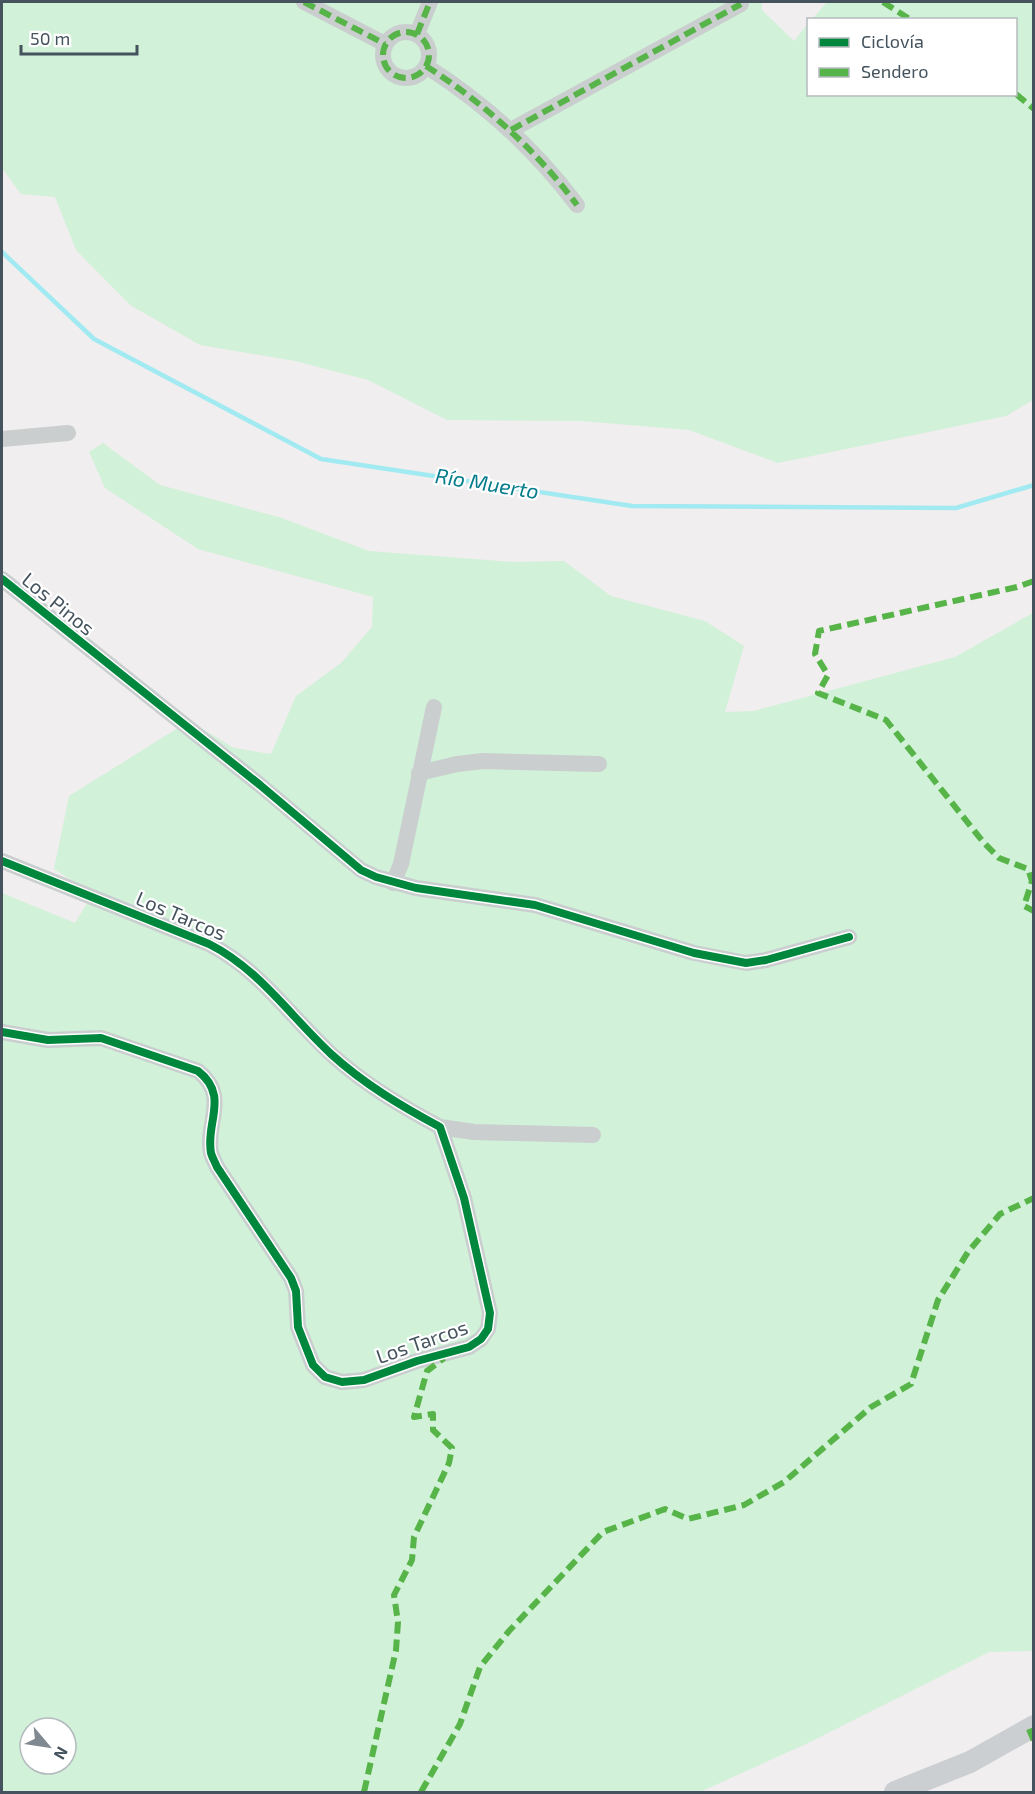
<svg xmlns="http://www.w3.org/2000/svg" width="1035" height="1794" font-family="'Exo 2',sans-serif">
<rect width="100%" height="100%" fill="#f0eeee"/>
<path fill="#d1f1d9" fill-rule="evenodd" d="M 2,2 L 762,2 L 762,10 L 794,41 L 808,24 L 808,94 L 1016,94 L 1016,20 L 812,19 L 827,2 L 1033,2 L 1033,400 L 1006,416 L 778,463 L 689,430 L 581,421 L 447,420 L 368,380 L 295,361 L 200,345 L 130,305 L 76,250 L 55,197 L 21,194 L 2,168 Z
M 103,443 L 160,485 L 282,518 L 369,551 L 513,562 L 564,561 L 611,596 L 705,621 L 744,646 L 725,712 L 754,711 L 955,657 L 1033,613 L 1033,1651 L 989,1652 L 808,1743 L 700,1792 L 2,1792 L 2,893 L 75,923 L 93,894 L 54,869 L 69,796 L 189,721 L 234,748 L 271,754 L 296,696 L 341,663 L 372,627 L 373,597 L 198,549 L 105,488 L 89,452 ZM 30,1728 L 66,1728 L 66,1764 L 30,1764 Z"/>
<g fill="none" stroke-linecap="round" stroke-linejoin="round">
<path stroke="#a1eaf2" stroke-width="4.5" d="M 2,252 L 94,339 L 321,459 L 632,506 L 956,508 L 1034,485"/>
<path stroke="#cacecf" stroke-width="16" d="M 304,2 L 385,44
M383 55a23 23 0 1 1 46 0a23 23 0 1 1-46 0Z
M 417,34 L 430,2
M 426,66 C 484,103 536,150 577,205
M 511,130 L 741,4
M 2,439 L 68,433
M 2,579 L 260,785 L 361,870 L 376,877 L 416,888 L 535,905 L 694,953 L 746,963 L 766,960 L 849,937
M 419,773 L 457,764 L 483,761 L 599,764
M 2,861 L 209,944 C 259,969 291,1017 331,1054 C 364,1084 401,1106 440,1127 L 464,1198 L 490,1313 L 488,1329 L 481,1339 L 469,1347 L 417,1361 L 364,1380 L 342,1382 L 325,1377 L 313,1365 L 298,1327 L 296,1291 L 291,1278 L 217,1167 C 215,1162 212,1157 211,1153 C 205,1123 230,1096 198,1071 L 101,1038 L 48,1040 L 2,1032
M 393,883 L 401,864 L 434,707
M 440,1127 L 474,1132 L 593,1135"/>
<path stroke="#cbcfd2" stroke-width="22" d="M 895,1792 L 970,1762 L 1034,1726"/>
<path stroke="#57b448" stroke-width="6" stroke-dasharray="12 6" stroke-linecap="butt" d="M 304,2 L 385,44
M 883,2 L 911,20
M383 55a23 23 0 1 1 46 0a23 23 0 1 1-46 0Z
M 417,34 L 430,2
M 426,66 C 484,103 536,150 577,205
M 1016,94 L 1034,109
M 511,130 L 741,4
M 1034,581 L 1017,587 L 819,631 L 815,654 L 828,675 L 818,693 L 886,720 L 984,843 L 999,858 L 1028,869 L 1032,881 L 1024,906 L 1034,911
M 1029,1729 L 1034,1741
M 364,1792 L 396,1650 L 398,1622 L 394,1595 L 412,1560 L 414,1537 L 449,1463 L 452,1448 L 433,1430 L 433,1414 L 414,1417 L 427,1371 L 444,1358
M 421,1792 L 460,1724 L 480,1667 L 509,1631 L 603,1532 L 665,1509 L 688,1519 L 744,1505 L 784,1482 L 871,1407 L 911,1384 L 938,1300 L 968,1252 L 1000,1214 L 1034,1198"/>
<g stroke="#fff" stroke-width="11">
<path id="cycleway" d="M 2,579 L 260,785 L 361,870 L 376,877 L 416,888 L 535,905 L 694,953 L 746,963 L 766,960 L 849,937
M 2,861 L 209,944 C 259,969 291,1017 331,1054 C 364,1084 401,1106 440,1127 L 464,1198 L 490,1313 L 488,1329 L 481,1339 L 469,1347 L 417,1361 L 364,1380 L 342,1382 L 325,1377 L 313,1365 L 298,1327 L 296,1291 L 291,1278 L 217,1167 C 215,1162 212,1157 211,1153 C 205,1123 230,1096 198,1071 L 101,1038 L 48,1040 L 2,1032"/>
</g>
<use href="#cycleway" stroke="#00873e" stroke-width="8"/>
</g>
<g text-anchor="middle" stroke-width="4.5" stroke-linejoin="round" paint-order="stroke">
<g font-size="20" fill="#44535d" stroke="#fff">
<text transform="translate(58 604) rotate(39)" y="7">Los Pinos</text>
<text transform="translate(181 916) rotate(23)" y="7">Los Tarcos</text>
<text transform="translate(422 1342) rotate(-19)" y="7">Los Tarcos</text>
</g>
<g font-size="21" font-style="italic" fill="#047c8b" stroke="#fff">
<text transform="translate(487 484) rotate(9)" y="7">Río Muerto</text>
</g>
</g>
<rect width="1035" height="1794" fill="none" stroke="#44535d" stroke-width="6"/>
<rect x="807" y="18" width="210" height="78" fill="#ffffff" stroke="#b4babe" stroke-width="1.5"/>
<rect x="819" y="38" width="30" height="9" fill="#00873e" stroke="#b4babe" stroke-width="1.5"/>
<text x="861" y="48" font-size="18" fill="#44535d">Ciclovía</text>
<rect x="819" y="68" width="30" height="9" fill="#57b448" stroke="#b4babe" stroke-width="1.5"/>
<text x="861" y="78" font-size="18" fill="#44535d">Sendero</text>
<g transform="translate(48 1746) rotate(119)"><circle r="28" fill="#ffffff" stroke="#b4babe" stroke-width="1.5"/>
<path d="M0-4.5L10 22L0 15L-10 22Z" fill="#808990"/>
<text y="-9" font-size="16" font-weight="bold" text-anchor="middle" fill="#44535d">N</text>
</g>
<path d="M21 45v9h116v-9" fill="none" stroke="#44535d" stroke-width="3"/>
<text x="30" y="45" font-size="18" fill="#44535d" stroke="#ffffff" stroke-width="4.5" paint-order="stroke">50 m</text>
</svg>
